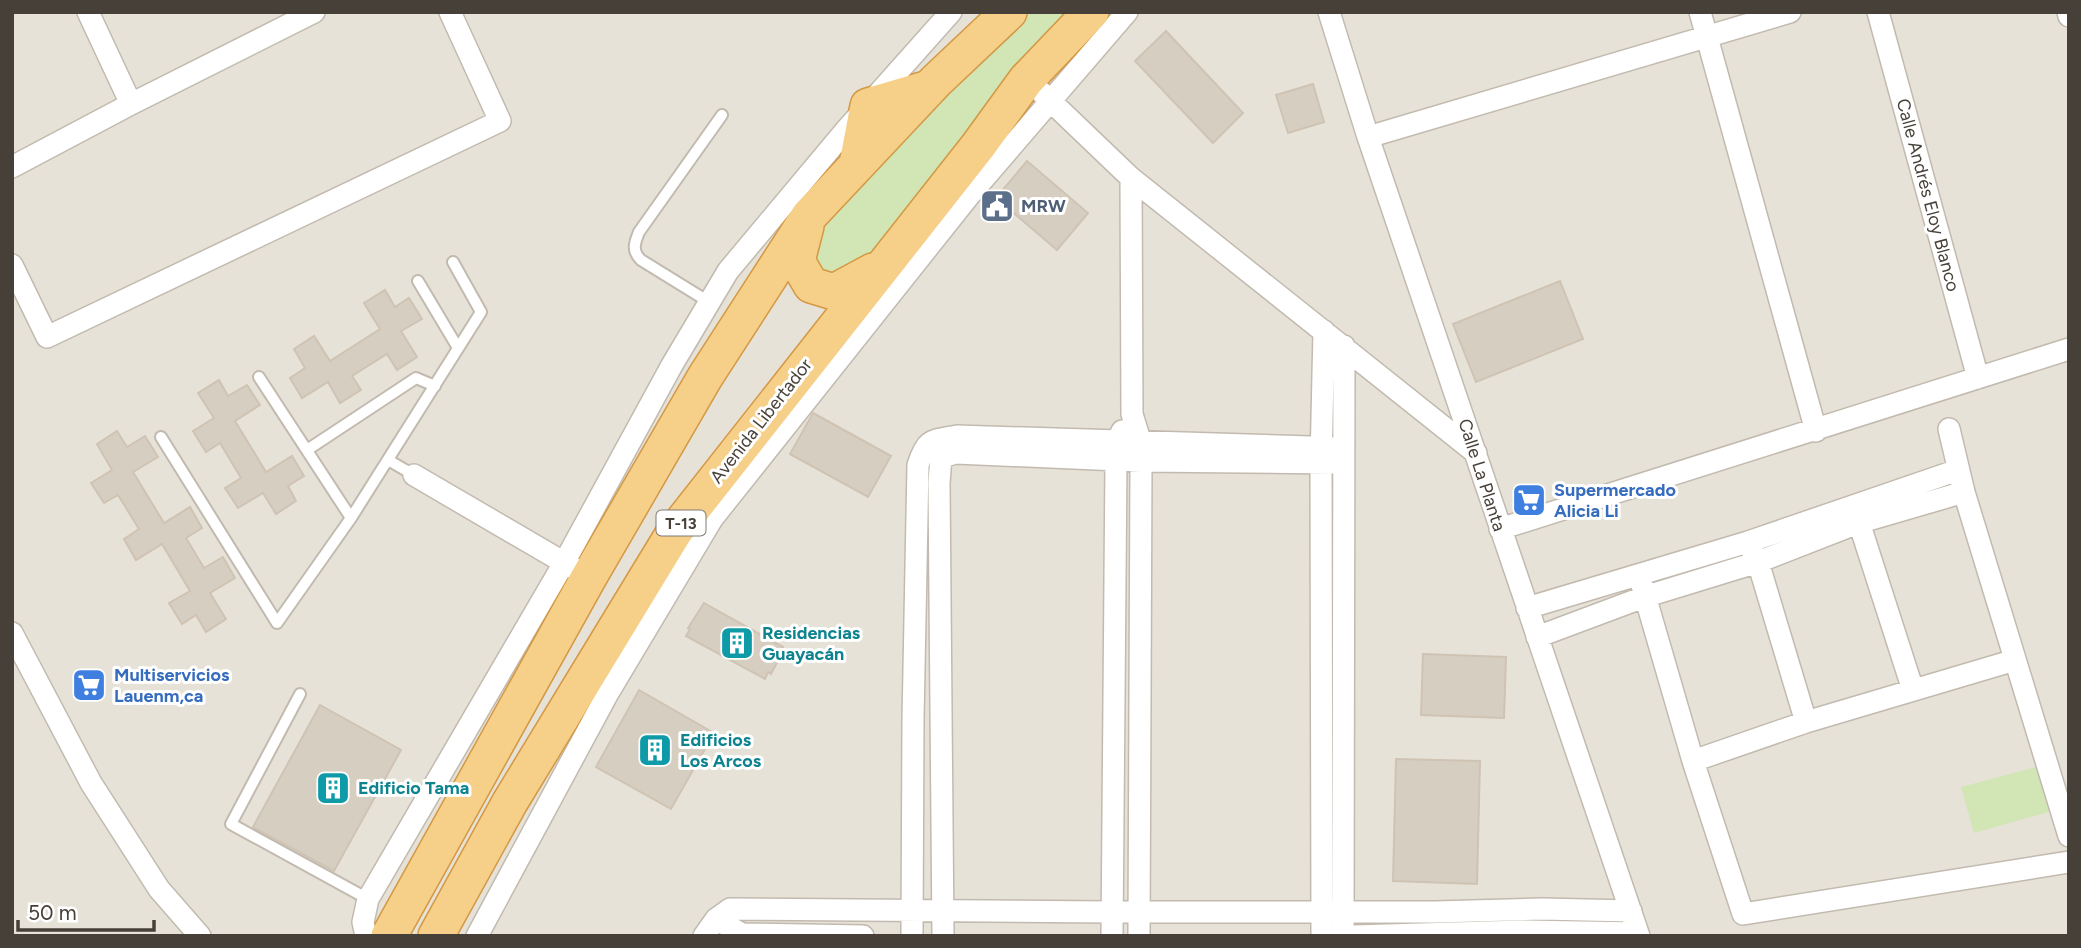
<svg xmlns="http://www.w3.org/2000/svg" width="2081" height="948" font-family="Figtree,sans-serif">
<rect width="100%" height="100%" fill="#f4f0e9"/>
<path fill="#e7e2d8" d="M 12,12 L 2069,12 L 2069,936 L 12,936 Z"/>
<path fill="#d1e5b5" d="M 1028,12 L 1078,12 L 846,285 L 830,298 L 806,239 Z
M 2040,766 L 2052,811 L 1974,833 L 1961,787 Z"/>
<path fill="#d7cec2" stroke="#cfc3b3" stroke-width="2" d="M 1166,31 L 1243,113 L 1213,143 L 1135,61 Z
M 1313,84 L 1324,122 L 1288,133 L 1276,95 Z
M 1027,161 L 1088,213 L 1057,250 L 996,198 Z
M 1560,281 L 1583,339 L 1476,382 L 1453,324 Z
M 385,290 L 395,307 L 409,298 L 422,319 L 401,331 L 417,357 L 397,370 L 387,354 L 352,376 L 361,390 L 340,403 L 328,382 L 302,398 L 290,378 L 305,368 L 294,349 L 314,336 L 330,361 L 380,329 L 364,303 Z
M 219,380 L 228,396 L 247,385 L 260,405 L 235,421 L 266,472 L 292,456 L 304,476 L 288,486 L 296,501 L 276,514 L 263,493 L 238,508 L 225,488 L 241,478 L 220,443 L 206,452 L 193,431 L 214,418 L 198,393 Z
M 813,413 L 891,456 L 868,497 L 790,454 Z
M 117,431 L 127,447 L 145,436 L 158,457 L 133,472 L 164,523 L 190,507 L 202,528 L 186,538 L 204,568 L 223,557 L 235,578 L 210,593 L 226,619 L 206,632 L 196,615 L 182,624 L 169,603 L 190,591 L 162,544 L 136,560 L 124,539 L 139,529 L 118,495 L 104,503 L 91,483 L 112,470 L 97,444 Z
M 704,603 L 783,647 L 779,654 L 781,655 L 771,674 L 768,672 L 765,679 L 686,636 L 690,629 L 688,628 Z
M 1423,654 L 1506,657 L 1504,718 L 1421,715 Z
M 639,690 L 714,733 L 671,809 L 596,767 Z
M 320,705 L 401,750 L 334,871 L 253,827 Z
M 1396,759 L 1480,761 L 1477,884 L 1393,881 Z"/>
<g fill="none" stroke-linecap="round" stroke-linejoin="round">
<g stroke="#c2baaf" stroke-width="14">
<path id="service" d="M 418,281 L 458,348
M 709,302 L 641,260 C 632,251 634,244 639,232 L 722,115
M 259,377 L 351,518
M 161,437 L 277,623 L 351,518 L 481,312 L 453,262
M 307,450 L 416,378 L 435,386
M 388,460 L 414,475
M 300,694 L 231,824 L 368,899"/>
</g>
<g stroke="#c2baaf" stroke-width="24">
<path id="minor" d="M 88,12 L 131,104
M 1329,12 L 1368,137 L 1639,936
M 1700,12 L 1816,431
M 1878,12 L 1978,378
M 2068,12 L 2069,16
M 1039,90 L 1131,178 L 1476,453
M 1368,137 L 1790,12
M 12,167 L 131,104 L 314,12
M 1131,178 L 1132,414 L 1140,440 L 1141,461 L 1139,936
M 12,265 L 47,337 L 500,121 L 450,12
M 1949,429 L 1964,492 L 2069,836
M 929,450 L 941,457 L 956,453 L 1141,461 L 1335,463
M 941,457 L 939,483 L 943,936
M 414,475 L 575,569
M 1855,510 L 1913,690
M 1500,529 L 2069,349
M 1752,550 L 1758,562 L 1806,722
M 1639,575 L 1693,761 L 1743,914 L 2069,862
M 1527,608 L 1748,542 L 1958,470
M 12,633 L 91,783 L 159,889 L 200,936
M 1537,637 L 1644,597 L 1758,562 L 1858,523 L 1964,492
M 1693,761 L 1806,722 L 2015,660
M 716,919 L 742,934 L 863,936
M 366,936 L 363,922 L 368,899 L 564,563 L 672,365 L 728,271 L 846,130 L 951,12
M 477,936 L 608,693 L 712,519 L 968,197 L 1127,12
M 704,936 L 716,919 L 730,909 L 1112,912 L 1435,912 L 1542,909 L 1631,911
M 912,936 L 913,720 L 918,465 C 927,438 931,441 957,436 L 1344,448
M 1112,936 L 1116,460 L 1117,442 L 1122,431
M 1322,936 L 1321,462 L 1324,331
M 1343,936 L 1344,346
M 1354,936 L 1522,931 L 1638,933"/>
</g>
<g stroke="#d49843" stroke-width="38">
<path id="trunk" d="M 857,164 L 868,106 L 929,88
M 806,226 L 797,261 L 811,285 L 834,292 L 873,271
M 389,936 L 589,577 L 705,377 L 809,216 L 936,81 L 1009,12
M 436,936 L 510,802 L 675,531 L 978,146 L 1026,80 L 1091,12"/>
</g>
<use href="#service" stroke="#fff" stroke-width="10"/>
<use href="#minor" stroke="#fff" stroke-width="21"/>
<use href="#trunk" stroke="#f6cf88" stroke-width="35"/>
</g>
<defs>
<g id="civic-square" transform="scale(1.75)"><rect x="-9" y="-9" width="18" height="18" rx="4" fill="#5c6f8a" stroke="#fff"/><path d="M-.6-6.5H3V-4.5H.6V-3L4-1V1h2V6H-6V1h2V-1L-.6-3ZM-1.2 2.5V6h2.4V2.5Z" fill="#fff"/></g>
<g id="supermarket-square" transform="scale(1.75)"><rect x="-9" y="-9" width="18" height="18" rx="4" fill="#3f7fe0" stroke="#fff"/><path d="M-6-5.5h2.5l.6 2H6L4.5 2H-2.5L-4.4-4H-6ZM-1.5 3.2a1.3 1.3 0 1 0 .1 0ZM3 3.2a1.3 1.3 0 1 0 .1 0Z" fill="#fff"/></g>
<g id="building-square" transform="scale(1.75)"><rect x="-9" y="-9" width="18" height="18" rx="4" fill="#0f9aa8" stroke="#fff"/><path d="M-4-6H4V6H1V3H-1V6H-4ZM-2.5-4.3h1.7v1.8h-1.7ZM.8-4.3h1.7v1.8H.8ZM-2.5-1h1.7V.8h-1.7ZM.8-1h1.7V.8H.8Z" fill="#fff"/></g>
</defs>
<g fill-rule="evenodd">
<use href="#civic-square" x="997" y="206"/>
<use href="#supermarket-square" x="1529" y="500"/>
<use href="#building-square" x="737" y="643"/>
<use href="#supermarket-square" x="89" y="685"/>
<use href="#building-square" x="655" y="750"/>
<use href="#building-square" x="333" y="788"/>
</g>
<g text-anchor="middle" stroke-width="6" stroke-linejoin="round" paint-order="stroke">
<rect fill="#fff" stroke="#7e7974" stroke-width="2" x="656.5" y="510.5" width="49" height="25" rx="5"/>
<g font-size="16" font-weight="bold" fill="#474038">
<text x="681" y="529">T-13</text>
</g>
<g font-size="18" fill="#474038" stroke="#fff">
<text transform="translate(1928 195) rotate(75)" y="6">Calle Andrés Eloy Blanco</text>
<text transform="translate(761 421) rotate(-52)" y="6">Avenida Libertador</text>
<text transform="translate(1482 475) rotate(72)" y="6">Calle La Planta</text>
</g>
<g font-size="18" font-weight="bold" fill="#4e5e75" stroke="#fff" text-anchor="start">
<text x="1021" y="212">MRW</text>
</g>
<g font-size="18" font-weight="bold" fill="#366cbe" stroke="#fff" text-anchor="start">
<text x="1554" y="496">Supermercado<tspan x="1554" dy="21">Alicia Li</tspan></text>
<text x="114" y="681">Multiservicios<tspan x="114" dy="21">Lauenm,ca</tspan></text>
</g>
<g font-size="18" font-weight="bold" fill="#0d838f" stroke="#fff" text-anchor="start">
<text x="762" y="639">Residencias<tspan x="762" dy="21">Guayacán</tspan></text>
<text x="680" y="746">Edificios<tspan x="680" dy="21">Los Arcos</tspan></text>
<text x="358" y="794">Edificio Tama</text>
</g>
</g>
<rect width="2081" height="948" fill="none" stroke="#474038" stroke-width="28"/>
<path d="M18 920v10h136v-10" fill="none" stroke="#474038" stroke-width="3.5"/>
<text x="28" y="920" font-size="21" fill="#474038" stroke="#ffffff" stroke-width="5" paint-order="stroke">50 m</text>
</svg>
